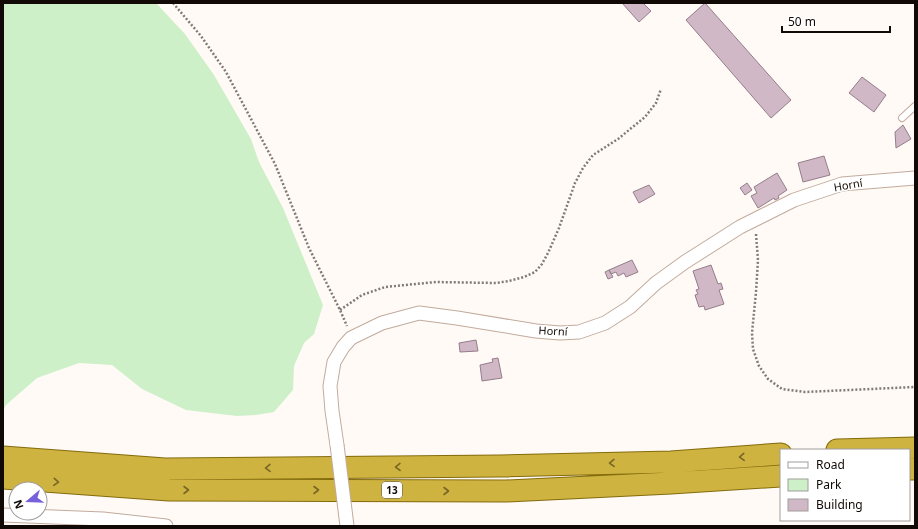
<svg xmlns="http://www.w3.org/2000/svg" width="918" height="529" font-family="'Noto Sans',sans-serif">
<rect width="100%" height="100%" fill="#fffaf6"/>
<path fill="#cdf0c9" d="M 3,3 L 156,3 L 185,34 L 214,75 L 251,139 L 259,162 L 283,208 L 323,305 L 314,334 L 304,343 L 294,366 L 293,390 L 274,412 L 256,415 L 237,416 L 186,410 L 142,389 L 112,365 L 79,363 L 37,378 L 6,405 L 3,410 Z"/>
<path fill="#d0b8c6" stroke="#947d8a" d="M 622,3 L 643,3 L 651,11 L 639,22 Z
M 705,3 L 791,100 L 771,118 L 686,20 Z
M 862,77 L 886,95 L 874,112 L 849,93 Z
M 903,125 L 911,139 L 896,148 L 895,132 Z
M 824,156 L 830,175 L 803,182 L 798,163 Z
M 777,173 L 787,190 L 778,196 L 779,198 L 775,200 L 774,198 L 758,208 L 751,196 L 757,193 L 754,187 Z
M 747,183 L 752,190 L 745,195 L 740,188 Z
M 649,185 L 655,194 L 639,203 L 633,192 Z
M 632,260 L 638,272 L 626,277 L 624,273 L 618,276 L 616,272 L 611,274 L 609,270 Z
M 711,265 L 718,284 L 721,283 L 723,289 L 719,290 L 724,304 L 705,310 L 704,306 L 699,307 L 695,295 L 698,294 L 696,290 L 699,289 L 693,271 Z
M 609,270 L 613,277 L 608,279 L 605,272 Z
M 476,340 L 478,351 L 460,352 L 459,343 Z
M 498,358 L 502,378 L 482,381 L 480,365 L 493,362 L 492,359 Z"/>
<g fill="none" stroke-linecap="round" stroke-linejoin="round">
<g stroke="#c2ab9d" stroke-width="8">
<path id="service" d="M 902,118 L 915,106"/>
</g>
<g stroke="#c2ab9d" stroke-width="15">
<path id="minor" d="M 337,445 L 332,411 L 330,386 L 334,362 L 343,347 L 351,338 L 382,323 L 419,313 L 457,318 L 536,331 L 560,333 L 579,332 L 605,323 L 630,307 L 656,283 L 685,262 L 740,227 L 794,200 L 842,184 L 915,178
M 3,515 L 103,519 L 166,526"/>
</g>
<g stroke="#846b0c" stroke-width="23">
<path id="trunk" d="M 837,450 L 915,448
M 3,457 L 165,469 L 500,466 L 671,462 L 781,454
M 909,469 L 915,469
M 3,478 L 169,490 L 506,491 L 671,483 L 781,476"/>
</g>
<path stroke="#817b77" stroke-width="2.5" stroke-dasharray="2 2" stroke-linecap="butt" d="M 173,3 L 201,36 L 226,72 L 275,164 L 309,248 L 340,310 L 347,326
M 756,234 L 758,260 L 756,292 L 752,333 L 753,349 L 759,366 L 768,379 L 782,389 L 805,392 L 915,387
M 340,310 L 362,295 L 385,287 L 436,282 L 496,283 L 509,281 L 524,277 L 535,272 L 542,264 L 548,253 L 559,228 L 575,183 L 583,168 L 593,155 L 618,139 L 645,117 L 656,103 L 661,89"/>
<use href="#service" stroke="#fff" stroke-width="6"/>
<use href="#minor" stroke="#fff" stroke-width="13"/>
<use href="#trunk" stroke="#ceb340" stroke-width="21"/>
<g stroke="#c2ab9d" stroke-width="15" stroke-linecap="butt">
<path id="minor-bridge" d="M 337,445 L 347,526"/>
</g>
<use href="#minor-bridge" stroke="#fff" stroke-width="13"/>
</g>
<defs><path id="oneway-chevron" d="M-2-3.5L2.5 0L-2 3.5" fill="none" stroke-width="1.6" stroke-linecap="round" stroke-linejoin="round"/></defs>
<g stroke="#796625">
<use href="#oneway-chevron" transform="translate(742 457) rotate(176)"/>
<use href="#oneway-chevron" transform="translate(612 463) rotate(179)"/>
<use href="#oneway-chevron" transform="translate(398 467) rotate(179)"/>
<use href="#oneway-chevron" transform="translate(268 468) rotate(179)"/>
<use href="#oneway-chevron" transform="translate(56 482) rotate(4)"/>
<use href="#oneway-chevron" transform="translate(186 490)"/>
<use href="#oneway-chevron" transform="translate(316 490)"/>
<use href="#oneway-chevron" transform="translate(446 491)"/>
</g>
<g text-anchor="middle" stroke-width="3" stroke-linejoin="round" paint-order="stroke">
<rect fill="#fff" stroke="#585350" stroke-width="1" x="382" y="482" width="20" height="16" rx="3"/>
<g font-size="10" font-weight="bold" fill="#110905">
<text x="392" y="494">13</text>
</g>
<g font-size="11" fill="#110905" stroke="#fff">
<text transform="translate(848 185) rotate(-10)" y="4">Horní</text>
<text transform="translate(553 331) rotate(3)" y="4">Horní</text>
</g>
</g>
<rect width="918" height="529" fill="none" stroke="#110905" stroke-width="8"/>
<rect x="780" y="449" width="130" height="72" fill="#ffffff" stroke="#a09d9b"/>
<rect x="788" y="462" width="20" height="6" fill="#ffffff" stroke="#a09d9b"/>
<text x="816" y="469" font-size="12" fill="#110905">Road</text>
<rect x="788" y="479" width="20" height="12" fill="#cdf0c9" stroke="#a09d9b"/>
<text x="816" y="489" font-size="12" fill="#110905">Park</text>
<rect x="788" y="499" width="20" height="12" fill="#d0b8c6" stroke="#a09d9b"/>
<text x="816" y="509" font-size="12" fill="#110905">Building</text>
<g transform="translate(28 501) rotate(251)"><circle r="19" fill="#ffffff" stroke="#a09d9b"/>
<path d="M0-3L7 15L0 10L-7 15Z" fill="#7860db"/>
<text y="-6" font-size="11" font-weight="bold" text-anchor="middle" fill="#110905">N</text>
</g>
<path d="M782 26v6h108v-6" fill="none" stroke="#110905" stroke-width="2"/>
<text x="788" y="26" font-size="12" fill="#110905" stroke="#ffffff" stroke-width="3" paint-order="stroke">50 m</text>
</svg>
